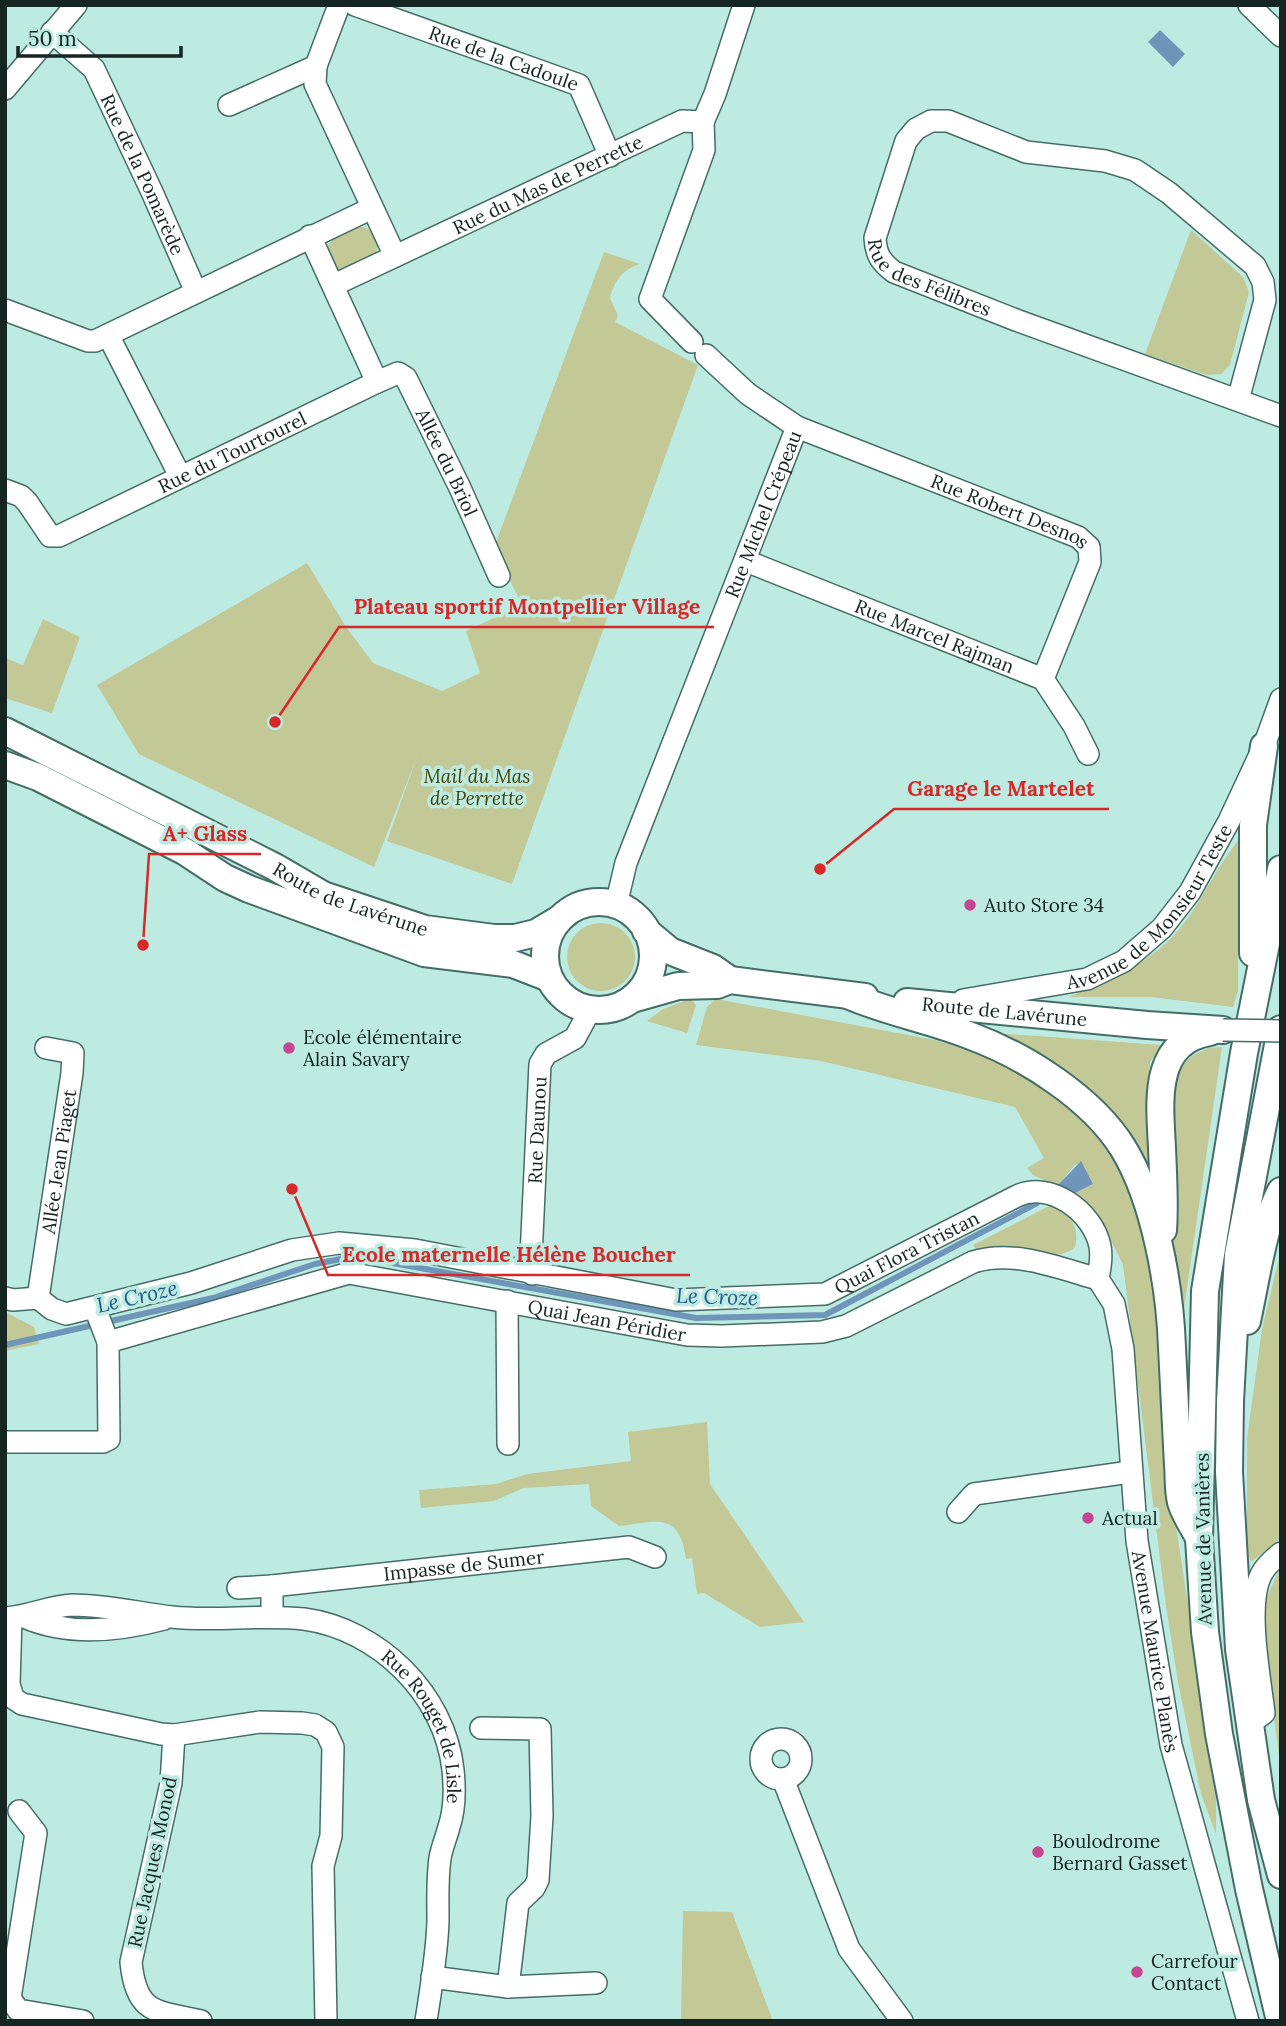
<svg xmlns="http://www.w3.org/2000/svg" width="1286" height="2026" font-family="Lora,serif">
<rect width="100%" height="100%" fill="#beebe1"/>
<path fill="#c3c897" d="M 359,226 C 375,229 383,242 374,256 L 343,271 L 333,267 L 326,250 C 332,235 345,232 359,226 Z
M 1191,230 L 1243,277 L 1249,292 L 1230,365 L 1221,374 L 1206,375 L 1145,354 Z
M 604,252 L 640,264 C 622,270 615,280 610,298 L 618,316 L 615,322 L 698,365 L 512,884 L 387,841 L 418,754 L 374,867 L 139,754 L 97,685 L 307,563 L 346,627 L 373,663 L 442,691 L 480,673 L 466,631 L 522,605 L 494,548 Z
M 43,619 L 80,637 L 52,713 L 5,698 L 5,658 L 23,665 Z
M 1238,841 L 1238,991 L 1233,1007 L 1151,997 L 1068,997 C 1112,979 1155,962 1185,922 C 1204,897 1217,866 1238,841 Z
M567 957a34 34 0 1 1 68 0a34 34 0 1 1-68 0Z
M 716,999 L 935,1040 L 993,1058 L 1057,1094 L 1107,1142 L 1132,1191 L 1146,1244 L 1155,1299 L 1158,1373 L 1177,1533 L 1216,1785 L 1216,1834 L 1201,1794 L 1178,1682 L 1166,1606 L 1123,1265 L 1098,1214 L 1075,1193 L 1093,1184 L 1081,1162 L 1075,1165 L 1057,1186 L 1033,1175 L 1027,1168 L 1044,1158 L 1015,1107 L 821,1061 L 696,1045 L 707,1007 Z
M 687,1000 L 692,1000 L 696,1005 L 687,1033 L 647,1021 L 663,1009 Z
M 995,1033 L 1162,1045 L 1150,1062 L 1147,1118 L 1150,1165 L 1148,1177 Z
M 1222,1047 L 1182,1322 L 1172,1246 L 1169,1130 L 1172,1088 L 1179,1070 L 1190,1057 L 1208,1048 Z
M 1053,1204 C 1070,1214 1080,1227 1075,1247 C 1059,1264 1000,1253 977,1251 L 973,1245 Z
M 1281,1250 L 1281,1538 L 1251,1562 L 1247,1549 L 1247,1439 L 1262,1329 Z
M 5,1312 L 34,1327 L 39,1344 L 5,1351 Z
M 707,1422 L 710,1484 L 804,1622 L 760,1627 L 704,1593 L 697,1594 L 692,1558 L 686,1559 C 679,1510 657,1522 619,1526 L 591,1506 L 589,1484 L 524,1488 L 494,1501 L 421,1508 L 419,1490 L 496,1484 L 527,1474 L 631,1461 L 628,1432 Z
M 1281,1566 L 1281,1770 L 1266,1658 L 1263,1605 Z
M 683,1911 L 732,1912 L 773,2021 L 681,2021 Z"/>
<path fill="#6f96ba" d="M 1160,30 L 1185,54 L 1173,67 L 1148,42 Z
M 1081,1161 L 1093,1184 L 1075,1193 L 1057,1186 Z"/>
<g fill="none" stroke-linecap="round" stroke-linejoin="round">
<path stroke="#6f96ba" stroke-width="6" d="M 5,1345 L 213,1298 L 315,1264 L 341,1259 L 376,1260 L 696,1318 L 825,1315 L 1037,1203"/>
<g stroke="#436d65" stroke-width="24">
<g id="minor">
<path d="M 339,5 L 316,66 L 315,84 L 395,256"/>
<path id="s1" d="M 355,5 L 579,85 L 610,156"/>
<path d="M 1249,5 L 1281,36"/>
<path id="s2" d="M 52,32 L 94,69 L 152,192 L 196,292"/>
<path d="M 5,89 L 76,5"/>
<path d="M 229,105 L 316,66"/>
<path id="s3" d="M 334,285 L 682,121 L 703,122 L 715,94 L 744,5"/>
<path d="M 5,310 L 88,341 L 95,341 L 372,208"/>
<path d="M 108,335 L 180,476"/>
<path d="M 692,342 L 650,299 L 704,150 L 703,122"/>
<path id="s4" d="M 377,382 L 398,373 L 406,378 L 460,488 L 499,576"/>
<path id="s5" d="M 1238,400 L 1265,300 L 1263,282 L 1255,266 L 1169,193 L 1135,170 L 1105,161 L 1026,152 L 948,121 L 931,121 L 916,129 L 906,141 L 875,238 C 876,255 881,262 894,272 L 1016,320 L 1281,416"/>
<path id="s6" d="M 797,427 L 1078,537 L 1089,547 L 1090,562 L 1043,679"/>
<path id="s7" d="M 5,490 L 21,496 L 27,502 L 50,536 L 59,536 L 377,382 L 310,236"/>
<path id="s8" d="M 746,561 L 1043,679 L 1074,726 L 1088,754"/>
<path id="s9" d="M 616,905 L 626,863 L 797,427 L 748,394 L 706,355"/>
<path id="s10" d="M 963,1000 L 1087,979 L 1124,961 L 1162,928 L 1190,892 L 1229,821 L 1264,746 L 1281,699"/>
<path id="s11" d="M 532,1274 L 531,1257 L 540,1064 L 546,1054 L 575,1038 L 590,1010"/>
<path id="s12" d="M 1098,1279 L 1114,1304 L 1123,1349 L 1137,1541 L 1171,1745 L 1248,2021"/>
<path d="M 5,1298 L 13,1300 L 38,1298"/>
<path id="s13" d="M 38,1298 L 52,1309 L 66,1314 L 191,1283 L 292,1250 L 339,1243 L 415,1250 L 676,1300 L 825,1294 L 1017,1196 C 1050,1180 1093,1212 1100,1246 C 1102,1257 1100,1268 1098,1279"/>
<path id="s14" d="M 38,1298 L 72,1073 L 73,1053 L 46,1048"/>
<path d="M 507,1301 L 508,1444"/>
<path id="s15" d="M 108,1342 L 349,1273 L 687,1335 L 722,1336 L 822,1332 L 846,1326 L 973,1262 C 1013,1249 1059,1268 1098,1279"/>
<path d="M 5,1442 L 103,1442 L 109,1439 L 108,1342 L 95,1308"/>
<path d="M 958,1512 L 974,1494 L 1130,1472"/>
<path d="M 238,1588 L 272,1586"/>
<path d="M 24,1617 C 67,1636 119,1631 164,1619"/>
<path id="s16" d="M 272,1617 L 272,1586 L 629,1547 L 655,1557"/>
<path id="s17" d="M 5,1618 C 28,1617 49,1606 72,1605 C 106,1605 138,1613 172,1617 C 215,1622 260,1614 304,1619 C 378,1629 445,1694 453,1770 C 455,1789 455,1809 449,1827 C 446,1838 442,1847 440,1858 C 437,1879 438,1900 438,1921 C 437,1954 431,1988 426,2021"/>
<path d="M 11,1618 L 9,1684 L 13,1698 L 22,1704 L 161,1734 L 174,1735 L 260,1722 L 302,1723 L 315,1725 L 326,1732 L 333,1747 L 331,1836 L 323,1866 L 326,2021"/>
<path d="M 1249,1724 L 1264,1713 C 1260,1678 1245,1603 1262,1573 C 1267,1564 1274,1559 1281,1553"/>
<path d="M 174,1735 L 171,1783 L 131,1962 C 136,2015 157,2011 201,2021"/>
<circle cx="781" cy="1759" r="20"/>
<path d="M 783,1779 L 849,1949 L 902,2021"/>
<path d="M 19,1811 L 36,1833 L 10,1998 L 18,2010 L 83,2021"/>
<path d="M 432,1977 L 508,1987 L 518,1903 L 534,1888 L 538,1880 L 542,1816 L 540,1729 L 481,1728"/>
<path d="M 508,1987 L 596,1983"/>
</g>
</g>
<g stroke="#436d65" stroke-width="30">
<g id="major">
<path id="s18" d="M 5,731 L 275,867 L 323,895 L 425,929 L 494,938 L 515,938 L 536,933 L 558,920"/>
<path d="M 5,765 L 38,777 L 184,851 L 225,878 L 249,889 L 424,953 L 513,964 L 549,978"/>
<circle cx="599" cy="956" r="54"/>
<path d="M 646,931 L 670,951 L 713,968 L 730,980"/>
<path d="M 1253,953 L 1253,825 L 1264,746"/>
<path d="M 850,996 C 890,1013 931,1020 971,1036 C 1025,1056 1092,1098 1123,1148 C 1155,1200 1170,1287 1172,1348 C 1174,1387 1176,1426 1178,1465 C 1179,1477 1178,1491 1181,1502 C 1184,1513 1192,1525 1198,1536"/>
<path d="M 632,999 L 678,986 L 717,985 L 730,980 L 865,997"/>
<path id="s19" d="M 907,1002 L 1147,1025 L 1223,1030"/>
<path d="M 1281,1029 L 1238,1255 L 1230,1401 L 1229,1472 L 1239,1649 L 1261,1800 L 1281,1875"/>
<path d="M 1163,1230 C 1165,1203 1163,1175 1162,1148 C 1160,1104 1151,1042 1210,1032"/>
<path d="M 1247,1321 C 1255,1285 1264,1221 1281,1191"/>
<path d="M 1280,2021 L 1249,1889 L 1219,1734 L 1205,1632 L 1199,1539 L 1205,1291 L 1244,1053 L 1281,869"/>
</g>
</g>
<use href="#minor" stroke="#fff" stroke-width="21"/>
<use href="#major" stroke="#fff" stroke-width="26"/>
<g stroke="#436d65" stroke-width="24" stroke-linecap="butt">
<path id="minor-bridge" d="M 1223,1030 L 1281,1031"/>
</g>
<use href="#minor-bridge" stroke="#fff" stroke-width="21"/>
</g>
<g fill="#c64691" stroke="#beebe1" stroke-width="2.5">
<circle cx="970" cy="905" r="7"/>
<circle cx="289" cy="1048" r="7"/>
<circle cx="1088" cy="1518" r="7"/>
<circle cx="1038" cy="1852" r="7"/>
<circle cx="1137" cy="1972" r="7"/>
</g>
<g text-anchor="middle" stroke-width="7" stroke-linejoin="round" paint-order="stroke">
<g font-size="19" fill="#142522" stroke="#beebe1">
<text dy="7" stroke="none"><textPath href="#s1" startOffset="158">Rue de la Cadoule</textPath></text>
<text dy="7" stroke="none"><textPath href="#s2" startOffset="172">Rue de la Pomarède</textPath></text>
<text dy="7" stroke="none"><textPath href="#s3" startOffset="236">Rue du Mas de Perrette</textPath></text>
<text dy="7" stroke="none"><textPath href="#s5" startOffset="712">Rue des Félibres</textPath></text>
<text dy="7" stroke="none"><textPath href="#s7" startOffset="268">Rue du Tourtourel</textPath></text>
<text dy="7" stroke="none"><textPath href="#s4" startOffset="126">Allée du Briol</textPath></text>
<text dy="7" stroke="none"><textPath href="#s9" startOffset="418">Rue Michel Crépeau</textPath></text>
<text dy="7" stroke="none"><textPath href="#s6" startOffset="229">Rue Robert Desnos</textPath></text>
<text dy="7" stroke="none"><textPath href="#s8" startOffset="203">Rue Marcel Rajman</textPath></text>
<text dy="7" stroke="none"><textPath href="#s18" startOffset="385">Route de Lavérune</textPath></text>
<text dy="7" stroke="none"><textPath href="#s10" startOffset="222">Avenue de Monsieur Teste</textPath></text>
<text dy="7" stroke="none"><textPath href="#s19" startOffset="98">Route de Lavérune</textPath></text>
<text dy="7" stroke="none"><textPath href="#s11" startOffset="144">Rue Daunou</textPath></text>
<text dy="7" stroke="none"><textPath href="#s14" startOffset="138">Allée Jean Piaget</textPath></text>
<text dy="7" stroke="none"><textPath href="#s13" startOffset="898">Quai Flora Tristan</textPath></text>
<text dy="7" stroke="none"><textPath href="#s15" startOffset="513">Quai Jean Péridier</textPath></text>
<text transform="translate(1203 1539) rotate(-91)" y="7">Avenue de Vanières</text>
<text dy="7" stroke="none"><textPath href="#s16" startOffset="224">Impasse de Sumer</textPath></text>
<text dy="7" stroke="none"><textPath href="#s12" startOffset="380">Avenue Maurice Planès</textPath></text>
<text dy="7" stroke="none"><textPath href="#s17" startOffset="476">Rue Rouget de Lisle</textPath></text>
<text transform="translate(152 1862) rotate(-78)" y="7">Rue Jacques Monod</text>
</g>
<g font-size="19" font-style="italic" fill="#424507" stroke="#beebe1">
<text x="477" y="783">Mail du Mas<tspan x="477" dy="22">de Perrette</tspan></text>
</g>
<g font-size="19" fill="#142522" stroke="#beebe1" text-anchor="start">
<text x="984" y="912">Auto Store 34</text>
<text x="303" y="1044">Ecole élémentaire<tspan x="303" dy="22">Alain Savary</tspan></text>
<text x="1102" y="1525">Actual</text>
<text x="1052" y="1848">Boulodrome<tspan x="1052" dy="22">Bernard Gasset</tspan></text>
<text x="1151" y="1968">Carrefour<tspan x="1151" dy="22">Contact</tspan></text>
</g>
<g font-size="21" font-style="italic" fill="#1f5a8a" stroke="#beebe1">
<text transform="translate(137 1297) rotate(-13)" y="7">Le Croze</text>
<text transform="translate(717 1297) rotate(2)" y="7">Le Croze</text>
</g>
</g>
<path fill="none" stroke="#d62828" stroke-width="2.5" d="M275 722L339 627H714M820 869L894 809H1109M143 945L149 854H261M292 1189L328 1275H690"/>
<g fill="#d62828" stroke="#beebe1" stroke-width="2.5">
<circle cx="275" cy="722" r="7"/>
<circle cx="820" cy="869" r="7"/>
<circle cx="143" cy="945" r="7"/>
<circle cx="292" cy="1189" r="7"/>
</g>
<g font-size="21" text-anchor="middle" font-weight="bold" fill="#d62828" stroke="#beebe1" stroke-width="7" stroke-linejoin="round" paint-order="stroke">
<text x="527" y="614">Plateau sportif Montpellier Village</text>
<text x="1001" y="796">Garage le Martelet</text>
<text x="205" y="841">A+ Glass</text>
<text x="509" y="1262">Ecole maternelle Hélène Boucher</text>
</g>
<rect width="1286" height="2026" fill="none" stroke="#142522" stroke-width="14"/>
<path d="M18 46v10h163v-10" fill="none" stroke="#142522" stroke-width="3.5"/>
<text x="28" y="46" font-size="21" fill="#142522" stroke="#beebe1" stroke-width="5" paint-order="stroke">50 m</text>
</svg>
